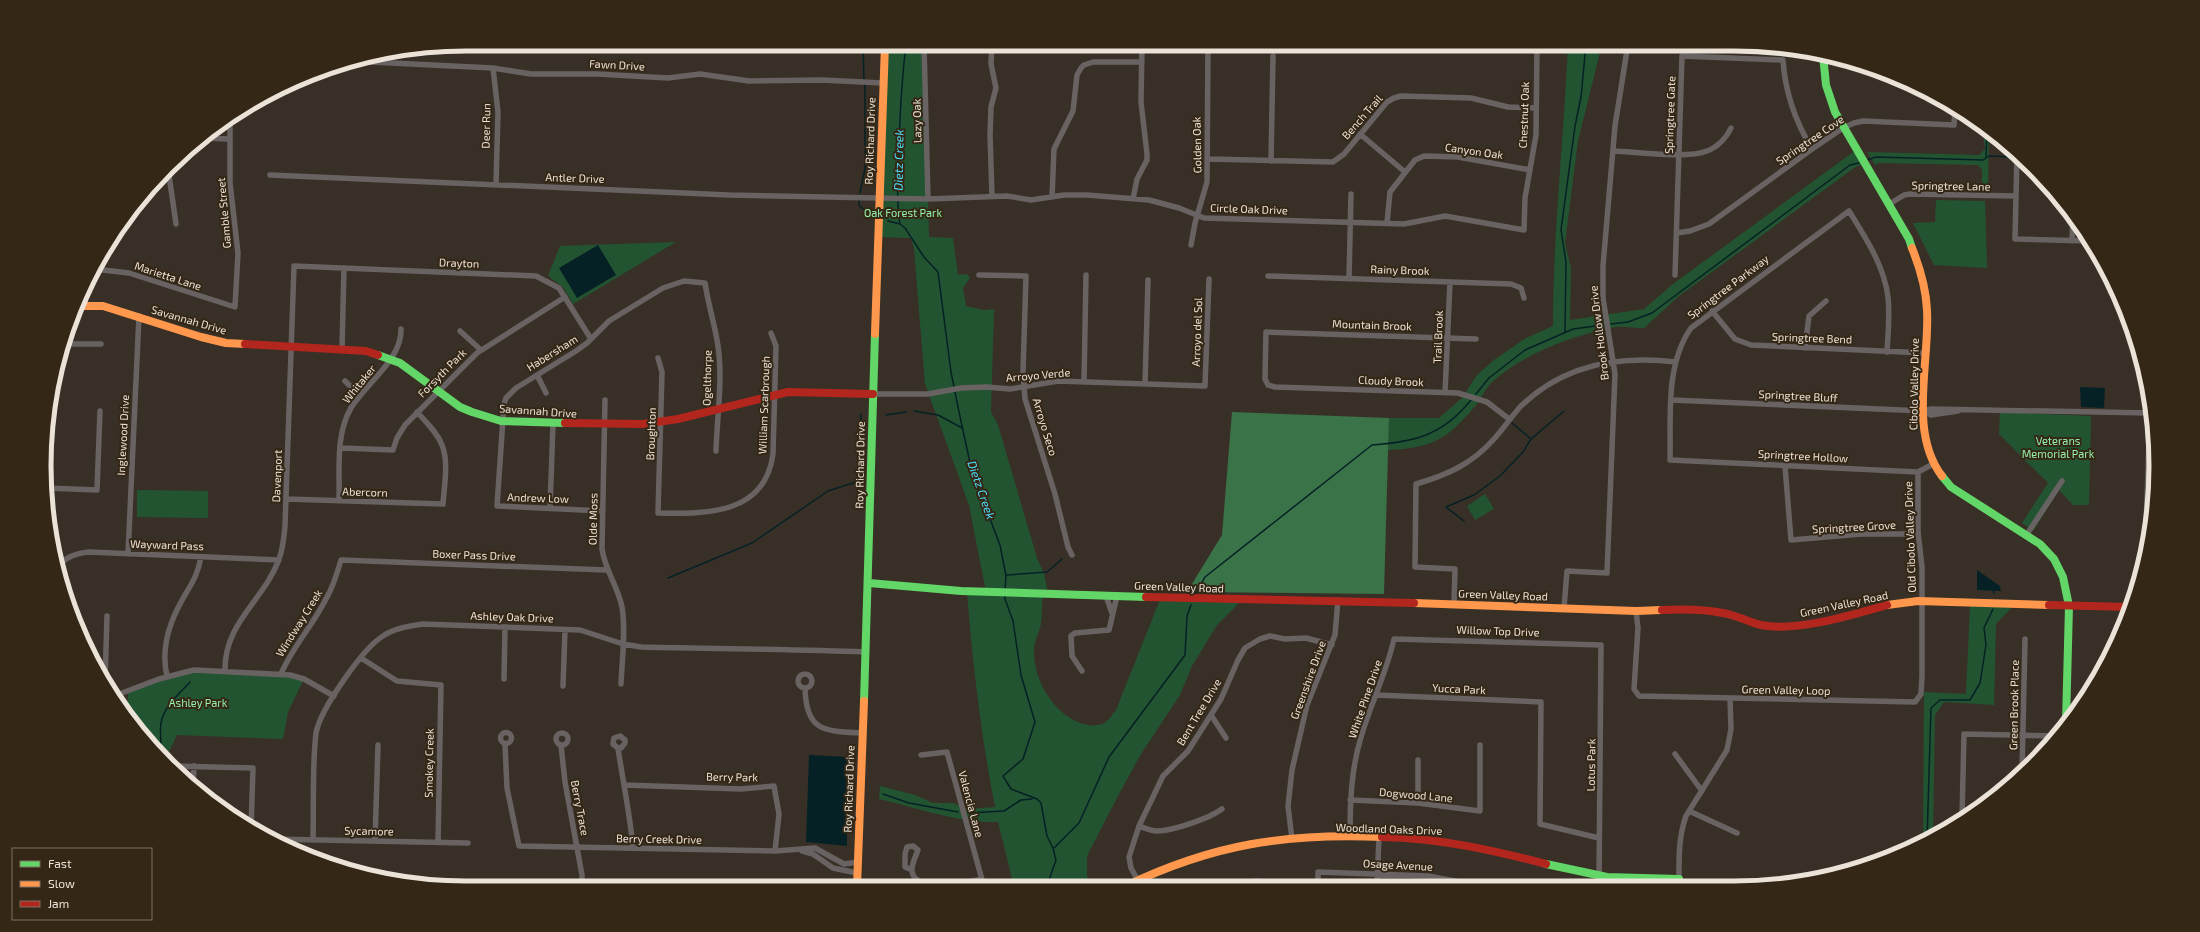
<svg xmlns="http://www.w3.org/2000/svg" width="2200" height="932" font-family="'Exo 2',sans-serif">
<rect width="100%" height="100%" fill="#383026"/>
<path fill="#235431" d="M 885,44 L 924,44 L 929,237 L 953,238 L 958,275 L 967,274 L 970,278 L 963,288 L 966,306 L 984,310 L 994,309 L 991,412 L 998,425 L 1037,558 L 1044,573 L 1047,588 C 1040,598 1043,611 1041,623 C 1040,631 1035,639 1034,647 C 1032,678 1052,712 1080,723 C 1088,726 1099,727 1106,722 C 1110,719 1113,713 1116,710 L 1161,597 L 1243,599 L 1217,625 L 1192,666 L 1180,695 L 1141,754 L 1119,794 L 1087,856 L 1087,876 L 1090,886 L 1014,886 L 998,822 C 958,823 918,808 879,799 L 880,786 L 915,795 L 933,803 L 953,803 L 968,809 L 995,807 C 981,736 973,665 967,593 L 986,592 L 969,505 L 925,384 L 914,249 L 911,238 L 878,237 Z
M 1568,44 L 1602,44 L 1578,141 L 1565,243 L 1571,268 L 1570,320 L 1644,309 L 1673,284 L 1856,150 L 1864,163 L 1854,168 L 1679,296 L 1644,328 C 1633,328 1620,325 1610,328 C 1569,337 1525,353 1492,382 C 1485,388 1482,398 1476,405 C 1448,439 1433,448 1388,450 L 1389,418 L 1439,418 L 1462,398 L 1477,375 L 1494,360 L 1526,338 L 1553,326 C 1553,232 1564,138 1568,44 Z
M 1983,128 L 1989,132 L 1988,190 L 1982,190 L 1982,170 L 1978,165 L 1879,163 L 1875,165 L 1867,152 L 1979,155 L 1985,149 Z
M 1936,200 L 1985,201 L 1987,268 L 1934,265 L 1913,223 L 1935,222 Z
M 676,242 L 573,304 L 563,287 L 548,276 L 560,246 Z
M 2000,412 L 2091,416 L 2089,505 L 2073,505 L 2059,490 L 2033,531 L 2022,523 L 2048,483 L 1999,434 Z
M 137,490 L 208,491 L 208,518 L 137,517 Z
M 1485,494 L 1494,509 L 1475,520 L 1467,506 Z
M 1970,605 L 2012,607 L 1996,624 L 1994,705 L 1944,702 L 1935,715 L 1933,836 L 1923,843 L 1924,692 L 1966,694 Z
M 181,672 L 268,673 L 304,679 L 288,712 L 283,739 L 177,735 L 165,760 L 149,744 L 127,713 L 128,692 Z"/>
<path fill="#3b7349" d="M 1232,412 L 1389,418 L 1384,594 L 1187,592 L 1222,535 Z"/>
<path fill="#052125" d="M 598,245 L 616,275 L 577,298 L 559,268 Z
M 2080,387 L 2105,388 L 2104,408 L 2081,407 Z
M 1977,570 L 2000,586 L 2001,591 L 1977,590 Z
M 809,755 L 847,757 L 847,846 L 806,842 Z"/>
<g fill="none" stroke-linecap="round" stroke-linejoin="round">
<path stroke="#052125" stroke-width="1.5" d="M 863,44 L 864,80
M 906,44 C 902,78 900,111 899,145 C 898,171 896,197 900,224 L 905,228 L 924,257 L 938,272 L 951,372 L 959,412 L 972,472 L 1000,545 L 1006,576 L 1005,589
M 1986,158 L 1987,130
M 1867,160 L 1876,157 L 1983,160 L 1989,156 L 2013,157
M 860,193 L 865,168 L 865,84
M 859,200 L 859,205 L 866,212
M 888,221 L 900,224
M 1611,324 L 1628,322 L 1652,313 L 1850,165 L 1859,163
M 1565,332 L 1566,262 L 1561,230 L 1575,126 L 1581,97 L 1586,44
M 1476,394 L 1489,378 L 1525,350 L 1573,329 L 1603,325
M 914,411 L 938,415 L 962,428
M 886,415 L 906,412
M 1512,423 L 1531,439
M 860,447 L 861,414
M 1464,521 L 1446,507 L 1474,495 L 1500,476 L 1523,452 L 1531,439 L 1564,411
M 1007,575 L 1047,572 L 1062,559
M 668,578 L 752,543 L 828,491 L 859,481 L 861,459
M 1993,589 L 1994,593
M 1005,595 L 1005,599 L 1013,621 L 1021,675 L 1035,722 L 1023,759 L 1003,776 L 1011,789 L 1037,799 L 1041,803 L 1047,836 L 1053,848 L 1056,860 L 1047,886
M 1195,595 L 1205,577 L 1372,445 C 1415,442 1443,435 1471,400
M 159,754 C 163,743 159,734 161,723 C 164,706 179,694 190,682
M 883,794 L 909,803 L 958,812
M 969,813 L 1004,811 L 1021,800 L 1032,799
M 1927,840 L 1931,708 L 1940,700 L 1970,700 L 1980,683 L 1986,645 L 1984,628 L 1993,609
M 1054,848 L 1079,823 L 1109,757 L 1185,655 L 1187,616 L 1191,605"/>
<path stroke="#686362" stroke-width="5.5" d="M 924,44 L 928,199
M 992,44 L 991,64 L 996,88 L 991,107 L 990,135 L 992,196
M 350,61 L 493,68 L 531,74 L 597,74 L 668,78 L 700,74 L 749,81 L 822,80 L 883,83
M 1845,61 L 1849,62
M 493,68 L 498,112 L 496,184
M 1360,134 L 1405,172
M 203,138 L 229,139
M 1614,151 C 1636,152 1688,159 1707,151 C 1718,147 1727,137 1731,128
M 2017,154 L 2015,239 L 2089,241
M 1208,159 L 1333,162 L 1344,154 L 1387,102 L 1394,98 L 1401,96 L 1471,98 L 1508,107 L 1535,108
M 1271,161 L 1273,56
M 168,168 L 176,224
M 270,175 L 729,195 L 928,199 L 1007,196 L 1031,200 L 1064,195 L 1087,195 L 1149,200 L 1179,208 L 1204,218 L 1404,224 L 1445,216 L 1524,230 L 1525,198 L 1536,135 L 1537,48 L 1510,49
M 1052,197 L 1054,149 L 1073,111 L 1077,75 L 1081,68 L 1084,65 L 1093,62 L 1142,62
M 1133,199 L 1137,179 L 1147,160 L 1147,154 L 1141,102 L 1142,44
M 1888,205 L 1904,195 L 1910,194 L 2015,196
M 1387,223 L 1390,192 L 1415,160 L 1424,156 L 1458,157 L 1530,170
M 1677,233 L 1690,231 L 1709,224 L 1812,149 L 1843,128 L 1854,123 L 1863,121 L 1954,125 L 1955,107
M 2072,241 L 2073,215
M 1191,245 L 1195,223 L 1207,182 L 1208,44
M 94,269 L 129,273 L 235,307 L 238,253 L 230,183 L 230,118
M 979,275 L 1026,276 L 1023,372 L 1025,399 L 1055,494 L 1068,547 L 1072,555
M 1675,275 L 1682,56 L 1783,60 C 1785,92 1795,121 1812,149
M 1268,276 L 1511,284 L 1521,288 L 1524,298
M 1349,279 L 1351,194
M 1712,311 L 1735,339 L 1751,345 L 1925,353
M 460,331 L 481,350
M 1476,339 L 1266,332 L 1265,379 L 1268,385 L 1275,387 L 1458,393 L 1487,402 L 1509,419
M 63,344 L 101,344
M 342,348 L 344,268
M 1805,348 L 1809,316 L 1826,301
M 1887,352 C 1888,334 1890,315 1888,297 C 1884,265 1865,237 1849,211 L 1691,328 C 1665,365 1671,417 1670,460 L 1918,472 L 1933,464
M 658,358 L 662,372 L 658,513 C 706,514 765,515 773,454 L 776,346 L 771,333
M 537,375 L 546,393
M 345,381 L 360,396
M 1084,382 L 1086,275
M 1145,384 L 1148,280
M 1445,393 L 1450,282
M 873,394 L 928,394 L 961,388 L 987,387 L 1010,389 L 1058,381 L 1205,386 L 1209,279
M 605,400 L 602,549 C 605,570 618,587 622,607 C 626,631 622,659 621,684
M 1672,400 L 1924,411 L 1931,415 L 1958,411
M 1924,411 L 1931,409 L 2150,413 L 2145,554
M 341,448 L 393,450 L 397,438 L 405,425 L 477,353 L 565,297
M 1785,466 L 1791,540 L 1862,534 L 1918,534
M 46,488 L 97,490 L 100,411
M 286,499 L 443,504 C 444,487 449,462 442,445 C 437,432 426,422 417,412
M 339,501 C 340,471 335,435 351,408 C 365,384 402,360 401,329
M 550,508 L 553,424
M 603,511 L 497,506 L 504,404 L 506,398 L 516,388 L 576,351 L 587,343 L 609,321 L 663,288 L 684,281 L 705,283 C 708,304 715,325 718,346 C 723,380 717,417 716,451
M 2027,534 L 2062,481
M 128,554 L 139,316
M 58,567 C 65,557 77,553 89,552 L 279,560
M 1106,596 L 1112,613
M 1454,604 L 1455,569 L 1415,567 L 1416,484 C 1447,475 1472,464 1494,439 C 1503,429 1511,417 1521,406 C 1563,365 1619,355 1676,362
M 1564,608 L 1567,571 L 1607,573 L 1615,374 L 1603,298 L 1603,266 L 1615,126 L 1628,44
M 1636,611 L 1638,628 L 1634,689 L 1639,696 L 1915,702 L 1921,694 L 1922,676 L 1922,567 L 1918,532 L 1918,472
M 361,658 L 397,681 L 441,685 L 438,843
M 225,671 C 224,622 264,601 279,559 C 283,549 284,537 285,526 L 294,266 L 536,276 L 559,288 L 591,339
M 1082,671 L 1072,656 L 1071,636 L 1075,633 L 1109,630 L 1117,596
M 281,674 C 293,646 314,624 327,597 C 334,585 337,573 341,560 L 606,570
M798 681a7 7 0 1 1 14 0a7 7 0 1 1-14 0Z
M 167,676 C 161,651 169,624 181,602 C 191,584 197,578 201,557
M 504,679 L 505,627
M 105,683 L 107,616
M 563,686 L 565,630
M 805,688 C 806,732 824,731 862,733
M 1376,695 L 1541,702 L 1540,824 L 1599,838
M 114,696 L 159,679 L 194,670 L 290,675 L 304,679 L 334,696
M 1211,715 L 1226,738
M500.5 738a5.5 5.5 0 1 1 11 0a5.5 5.5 0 1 1-11 0Z
M556 739a6 6 0 1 1 12 0a6 6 0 1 1-12 0Z
M 505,744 L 507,788 L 519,846 L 775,851 L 815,848 L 844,864 L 858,862
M 561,745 L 565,782 L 582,875
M 618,748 L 621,748 L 625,743 L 625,740 L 620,736 L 614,738 L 613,744 L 618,748 C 623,782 630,814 633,848
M 1675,754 L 1702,791
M 921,755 L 947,752 L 984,887
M 172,766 L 253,768 L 251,829
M 2022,772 L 2025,639
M 624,785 L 741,789 L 774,786 L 779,814 L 775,851
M 193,786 L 194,766
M 1350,800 L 1418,803 L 1480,811 L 1480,745
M 1418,803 L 1418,760
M 1689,811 L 1737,833
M 1962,817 L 1964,734 L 2054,736
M 1139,826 C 1145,828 1151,831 1157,831 C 1173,831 1210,818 1222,809
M 1350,837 C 1350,803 1351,770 1361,737 C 1371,702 1386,675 1394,639 L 1601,645 L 1599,885
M 271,839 L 468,843
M 1292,839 L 1288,806 L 1292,770 L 1307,705 L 1335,635 L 1338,600
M 313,840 C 314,805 312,767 316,733 C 320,710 363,648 383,636 C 395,628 409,626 423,624 L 580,630 L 623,644 L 641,647 C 716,649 790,649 865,652
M 375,841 L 378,745
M 802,851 L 813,854 L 833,868 L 857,873
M 912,870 L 905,867 L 905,854 L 907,847 L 913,846 L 918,850 C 916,856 911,865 912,871 C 914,893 968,883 981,879
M 582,877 L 582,888
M 1377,885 L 1379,837
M 1679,885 C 1679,861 1678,838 1686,816 L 1727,750 L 1731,729 L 1730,699
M 1141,886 L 1131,868 L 1129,857 L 1139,826 L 1163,776 L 1188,751 L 1221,699 L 1238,660 L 1245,648 L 1260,639 L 1270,636 L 1285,639 L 1306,638 L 1332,645
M 1230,886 L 1239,883 L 1258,881 L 1258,886
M 1318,886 L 1318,872 L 1428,876 L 1476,885"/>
<path stroke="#63d668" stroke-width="8" d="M 1823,55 L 1826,85 L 1835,112 L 1909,239 L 1912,248
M 378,355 L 400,363 L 460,407 L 472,412 L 501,421 L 565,423
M 1942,476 L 1951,487 L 2040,544 L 2054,559 L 2063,577 L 2069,606 L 2066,722
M 869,583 L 961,591 L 1146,597
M 864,701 L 875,334
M 1546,864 L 1607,877 L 1679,879"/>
<path stroke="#ff974d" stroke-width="8" d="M 1912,248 C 1920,268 1926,288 1927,310 C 1930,362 1908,432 1942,476
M 78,306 L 103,306 L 201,337 L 226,343 L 245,344
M 875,334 L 885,44
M 1414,603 L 1636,611 L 1662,610
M 1887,605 L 1918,601 L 2049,605
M 1126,886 C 1213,844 1286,833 1382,837
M 857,887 L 864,701"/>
<path stroke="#b3261e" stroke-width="8" d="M 245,344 L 366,351 L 378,355
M 565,423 L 643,424 L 678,419 L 788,392 L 873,394
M 1146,597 L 1414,603
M 2049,605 L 2131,607
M 1662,610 C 1683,609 1703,609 1723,613 C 1736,615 1748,622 1761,625 C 1796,632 1852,615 1887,605
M 1382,837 C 1439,838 1492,850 1546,864"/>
</g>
<g text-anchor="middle" stroke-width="4" stroke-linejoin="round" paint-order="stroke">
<g font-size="11" fill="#ece3d8" stroke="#342716">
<text transform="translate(617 65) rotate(3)" y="4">Fawn Drive</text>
<text transform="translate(1524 115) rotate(-88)" y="4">Chestnut Oak</text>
<text transform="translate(1670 115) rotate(-88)" y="4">Springtree Gate</text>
<text transform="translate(1362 117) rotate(-49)" y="4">Bench Trail</text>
<text transform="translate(917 121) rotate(-91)" y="4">Lazy Oak</text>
<text transform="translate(486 126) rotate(-89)" y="4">Deer Run</text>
<text transform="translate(1810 140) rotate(-34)" y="4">Springtree Cove</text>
<text transform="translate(870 141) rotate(-88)" y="4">Roy Richard Drive</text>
<text transform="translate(1197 145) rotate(-91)" y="4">Golden Oak</text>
<text transform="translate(1474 151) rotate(8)" y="4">Canyon Oak</text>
<text transform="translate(575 178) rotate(2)" y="4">Antler Drive</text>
<text transform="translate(1951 186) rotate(1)" y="4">Springtree Lane</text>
<text transform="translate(1249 209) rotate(2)" y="4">Circle Oak Drive</text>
<text transform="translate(224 213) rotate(-95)" y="4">Gamble Street</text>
<text transform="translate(459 263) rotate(2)" y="4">Drayton</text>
<text transform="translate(1400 270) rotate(2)" y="4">Rainy Brook</text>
<text transform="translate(168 276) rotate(18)" y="4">Marietta Lane</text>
<text transform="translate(1728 287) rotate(-37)" y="4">Springtree Parkway</text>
<text transform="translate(189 320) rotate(16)" y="4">Savannah Drive</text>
<text transform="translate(1372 325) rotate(2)" y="4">Mountain Brook</text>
<text transform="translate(1197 332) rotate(-88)" y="4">Arroyo del Sol</text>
<text transform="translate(1599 333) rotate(-97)" y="4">Brook Hollow Drive</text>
<text transform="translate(1438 337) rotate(-88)" y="4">Trail Brook</text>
<text transform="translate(1812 338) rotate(2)" y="4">Springtree Bend</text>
<text transform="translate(552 353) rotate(-32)" y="4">Habersham</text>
<text transform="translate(442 373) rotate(-45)" y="4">Forsyth Park</text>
<text transform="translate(1038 375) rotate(-5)" y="4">Arroyo Verde</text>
<text transform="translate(707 378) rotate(-89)" y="4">Ogelthorpe</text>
<text transform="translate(1391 381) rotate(2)" y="4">Cloudy Brook</text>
<text transform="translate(359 384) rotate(-51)" y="4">Whitaker</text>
<text transform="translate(1914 384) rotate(-89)" y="4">Cibolo Valley Drive</text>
<text transform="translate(1798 396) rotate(3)" y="4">Springtree Bluff</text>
<text transform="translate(764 405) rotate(-88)" y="4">William Scarbrough</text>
<text transform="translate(538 411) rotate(4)" y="4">Savannah Drive</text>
<text transform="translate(1045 427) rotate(73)" y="4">Arroyo Seco</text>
<text transform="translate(651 434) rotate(-88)" y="4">Broughton</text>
<text transform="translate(123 435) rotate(-87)" y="4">Inglewood Drive</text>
<text transform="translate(1803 456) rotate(3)" y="4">Springtree Hollow</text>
<text transform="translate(860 465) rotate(-89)" y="4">Roy Richard Drive</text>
<text transform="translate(277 476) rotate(-88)" y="4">Davenport</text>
<text transform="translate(365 492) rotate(2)" y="4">Abercorn</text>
<text transform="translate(538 498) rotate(2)" y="4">Andrew Low</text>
<text transform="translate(593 519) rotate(-89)" y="4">Olde Moss</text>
<text transform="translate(1854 527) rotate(-3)" y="4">Springtree Grove</text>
<text transform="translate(1910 537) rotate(-92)" y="4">Old Cibolo Valley Drive</text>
<text transform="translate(167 545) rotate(2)" y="4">Wayward Pass</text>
<text transform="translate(474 555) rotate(2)" y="4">Boxer Pass Drive</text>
<text transform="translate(1179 587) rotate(2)" y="4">Green Valley Road</text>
<text transform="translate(1503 595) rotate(2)" y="4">Green Valley Road</text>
<text transform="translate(1844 604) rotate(-12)" y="4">Green Valley Road</text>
<text transform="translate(512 617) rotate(2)" y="4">Ashley Oak Drive</text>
<text transform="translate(299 623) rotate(-58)" y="4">Windway Creek</text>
<text transform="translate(1498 631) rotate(2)" y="4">Willow Top Drive</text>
<text transform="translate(1308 680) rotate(-70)" y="4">Greenshire Drive</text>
<text transform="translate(1459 689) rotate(3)" y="4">Yucca Park</text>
<text transform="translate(1786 690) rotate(1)" y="4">Green Valley Loop</text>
<text transform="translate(1365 699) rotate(-71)" y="4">White Pine Drive</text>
<text transform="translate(2014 705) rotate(-89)" y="4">Green Brook Place</text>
<text transform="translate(1199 712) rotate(-59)" y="4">Bent Tree Drive</text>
<text transform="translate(429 763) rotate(-89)" y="4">Smokey Creek</text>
<text transform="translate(1591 765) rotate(-89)" y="4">Lotus Park</text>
<text transform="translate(732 777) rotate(1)" y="4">Berry Park</text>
<text transform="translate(849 789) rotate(-88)" y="4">Roy Richard Drive</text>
<text transform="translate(1416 795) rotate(5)" y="4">Dogwood Lane</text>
<text transform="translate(971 804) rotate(75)" y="4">Valencia Lane</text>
<text transform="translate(580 808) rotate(79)" y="4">Berry Trace</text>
<text transform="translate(1389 829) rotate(2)" y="4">Woodland Oaks Drive</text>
<text transform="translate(369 831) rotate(1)" y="4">Sycamore</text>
<text transform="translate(659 839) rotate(1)" y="4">Berry Creek Drive</text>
<text transform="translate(1398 865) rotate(3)" y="4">Osage Avenue</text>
</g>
<g font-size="11" fill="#95f0ac" stroke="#342716">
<text x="903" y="217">Oak Forest Park</text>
<text x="2058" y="445">Veterans<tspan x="2058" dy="13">Memorial Park</tspan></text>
<text x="198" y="707">Ashley Park</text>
</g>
<g font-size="12" font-style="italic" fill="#4ce1fc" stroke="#342716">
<text transform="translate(899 160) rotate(-89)" y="4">Dietz Creek</text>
<text transform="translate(981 490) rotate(71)" y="4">Dietz Creek</text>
</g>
</g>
<path d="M0 0H2200V932H0ZM466 51H1734A415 415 0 0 1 2149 466V466A415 415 0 0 1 1734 881H466A415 415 0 0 1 51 466V466A415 415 0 0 1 466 51Z" fill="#342716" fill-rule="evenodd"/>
<path fill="none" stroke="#ece3d8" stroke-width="5" d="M466 51H1734A415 415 0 0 1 2149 466V466A415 415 0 0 1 1734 881H466A415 415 0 0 1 51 466V466A415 415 0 0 1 466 51Z"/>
<rect x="12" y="848" width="140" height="72" fill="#342716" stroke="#7e7264"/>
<rect x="20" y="861" width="20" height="6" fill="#63d668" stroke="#7e7264"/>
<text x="48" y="868" font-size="12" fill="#ece3d8">Fast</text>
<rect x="20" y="881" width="20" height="6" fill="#ff974d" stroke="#7e7264"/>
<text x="48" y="888" font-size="12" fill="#ece3d8">Slow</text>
<rect x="20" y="901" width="20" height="6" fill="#b3261e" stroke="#7e7264"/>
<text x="48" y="908" font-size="12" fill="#ece3d8">Jam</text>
</svg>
